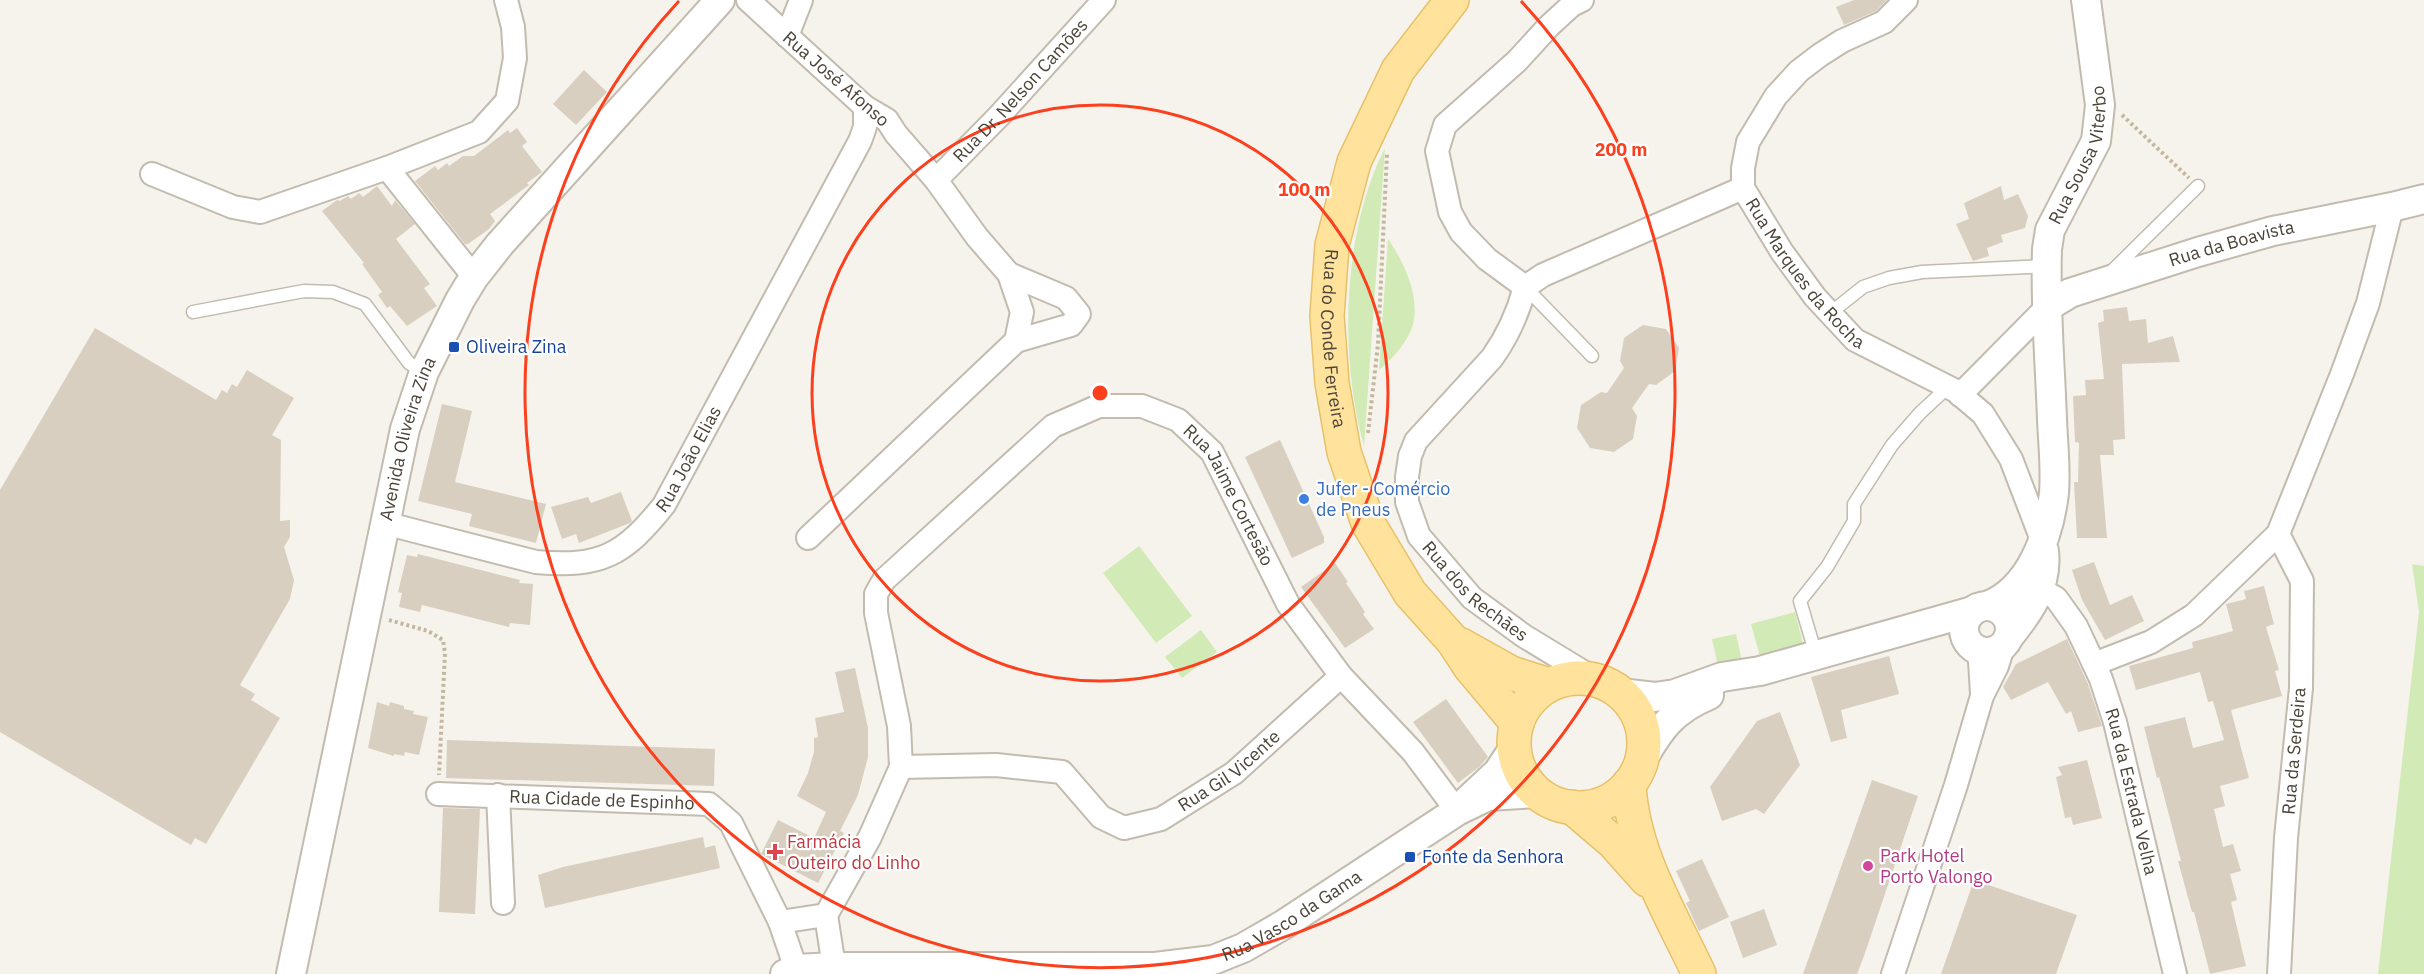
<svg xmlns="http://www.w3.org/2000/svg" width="2424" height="974" font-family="'IBM Plex Sans',sans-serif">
<rect width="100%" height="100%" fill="#f6f3ec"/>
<path fill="#d2eab5" d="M 1385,148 L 1364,446 C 1339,357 1342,232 1385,148 Z
M 1388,239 C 1404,262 1423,301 1411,330 C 1404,346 1392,359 1379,370 Z
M 1139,546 L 1192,616 L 1156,643 L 1103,573 Z
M 2412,564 L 2424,566 L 2424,974 L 2378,974 L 2419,612 Z
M 1795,612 L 1804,648 L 1761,660 L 1751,624 Z
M 1201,630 L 1217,652 L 1182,678 L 1165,657 Z
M 1736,634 L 1742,661 L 1718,666 L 1712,639 Z"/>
<path fill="#d8cfc1" d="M 1854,0 L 1887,0 L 1876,11 L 1844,25 L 1836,7 Z
M 584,70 L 607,92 L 576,125 L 553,104 Z
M 517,128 L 527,142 L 522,146 L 542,172 L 527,183 L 529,185 L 490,214 L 495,221 L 489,229 L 468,244 L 465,244 L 415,181 L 435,166 L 438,170 L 447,163 L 449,166 L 463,156 L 474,156 L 508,130 L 510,133 Z
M 377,186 L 392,206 L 395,200 L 415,224 L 396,239 L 430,284 L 424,288 L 437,306 L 407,326 L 390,306 L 387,308 L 378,295 L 382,292 L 362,264 L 364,263 L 322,211 L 337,200 L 340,201 L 348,196 L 351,199 L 359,193 L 363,197 Z
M 2001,186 L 2004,200 L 2018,194 L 2028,216 L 2025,228 L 2001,235 L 2003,242 L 1987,248 L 1989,256 L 1973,261 L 1956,224 L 1969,219 L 1964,203 Z
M 2127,307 L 2129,321 L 2146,319 L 2148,343 L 2173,336 L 2180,362 L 2122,364 L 2125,439 L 2113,440 L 2114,455 L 2100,455 L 2107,538 L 2077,538 L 2074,482 L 2078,482 L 2079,443 L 2075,442 L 2073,396 L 2086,395 L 2085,380 L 2104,379 L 2098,323 L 2104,321 L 2103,310 Z
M 1643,325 L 1666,329 L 1679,348 L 1675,371 L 1656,385 L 1649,384 L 1632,408 L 1637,416 L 1633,439 L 1614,452 L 1590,448 L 1577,428 L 1581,405 L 1601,392 L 1607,393 L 1624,368 L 1620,361 L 1624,338 Z
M 95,328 L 216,400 L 222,390 L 227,393 L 232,384 L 237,387 L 247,370 L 294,398 L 272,435 L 281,440 L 280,521 L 290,520 L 290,537 L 284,547 L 294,580 L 290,599 L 240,685 L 255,694 L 251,700 L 280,718 L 206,844 L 195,838 L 191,845 L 0,732 L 0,490 Z
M 442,404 L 472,411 L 455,482 L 546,504 L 536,543 L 469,526 L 472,514 L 418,501 Z
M 1280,440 L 1324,537 L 1324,543 L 1292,558 L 1245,457 Z
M 621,492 L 632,521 L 630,523 L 579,543 L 576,534 L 562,539 L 551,507 L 588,497 L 591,503 Z
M 418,554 L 520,580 L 519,583 L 533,584 L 530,625 L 510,623 L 509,627 L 422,605 L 420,612 L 399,607 L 402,593 L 398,592 L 407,555 L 417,557 Z
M 2094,562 L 2110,605 L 2132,595 L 2144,621 L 2105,640 L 2082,600 L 2072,570 Z
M 1335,563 L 1348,582 L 1346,583 L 1365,612 L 1363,614 L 1374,629 L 1345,648 L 1301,587 Z
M 2264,586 L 2274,624 L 2266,627 L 2279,670 L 2275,671 L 2282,696 L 2231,710 L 2249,778 L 2220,786 L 2225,806 L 2214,809 L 2223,847 L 2233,844 L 2241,871 L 2230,874 L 2237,900 L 2231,902 L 2246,966 L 2210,974 L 2194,912 L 2192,912 L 2178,861 L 2181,861 L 2159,777 L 2157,778 L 2144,727 L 2185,717 L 2193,748 L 2224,740 L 2213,701 L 2208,702 L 2200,672 L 2136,690 L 2129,666 L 2193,648 L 2192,642 L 2233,631 L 2226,604 L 2246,599 L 2244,591 Z
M 2067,639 L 2088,684 L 2102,726 L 2078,732 L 2071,711 L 2066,714 L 2048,682 L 2011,700 L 2003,687 L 2016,664 Z
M 1889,656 L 1899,694 L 1841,710 L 1847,738 L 1831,742 L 1811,677 Z
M 855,668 L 868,728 L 868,757 L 858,795 L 840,831 L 844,833 L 818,883 L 761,854 L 778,820 L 814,838 L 826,812 L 797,796 L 808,773 L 814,752 L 814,738 L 818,737 L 815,718 L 844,712 L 835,672 Z
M 1446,699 L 1488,757 L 1479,767 L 1458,783 L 1413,722 Z
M 377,702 L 389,706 L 390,702 L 404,706 L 404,709 L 414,711 L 413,714 L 428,717 L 419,755 L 405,752 L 404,756 L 394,754 L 394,756 L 368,748 Z
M 1780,712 L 1800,765 L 1764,814 L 1756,809 L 1722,821 L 1710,787 L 1757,721 Z
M 447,740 L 715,749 L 714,786 L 446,778 Z
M 2087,760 L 2102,818 L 2073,825 L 2071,817 L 2065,818 L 2056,777 L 2062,775 L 2058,767 Z
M 1872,780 L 1918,796 L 1864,956 L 1857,974 L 1803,974 Z
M 443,808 L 480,809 L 475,914 L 439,912 Z
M 703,837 L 705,848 L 715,845 L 720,868 L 545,908 L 538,875 L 563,867 Z
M 1702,859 L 1729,917 L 1699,931 L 1686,903 L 1690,901 L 1676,871 Z
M 1974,880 L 2077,915 L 2056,974 L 1941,974 Z
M 1764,909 L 1777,945 L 1743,958 L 1730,922 Z"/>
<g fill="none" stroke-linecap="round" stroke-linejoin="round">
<g stroke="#c2bbae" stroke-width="15">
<path id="service" d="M 2111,272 L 2198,186
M 1525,287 L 1592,356
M 193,312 L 304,291 L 333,292 L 365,304 L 409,363 L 424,372
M 1829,314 L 1863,287 L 1889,278 L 1922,272 L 2047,266
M 1816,655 L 1800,601 L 1827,567 L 1854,521 L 1854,504 L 1892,445 L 1920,413 L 1948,387"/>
</g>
<g stroke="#c2bbae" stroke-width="26">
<g id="minor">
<path d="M 748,0 L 865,107 L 887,120 L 896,134 L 936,180 L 977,237 L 1009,274 L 1022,312 L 1016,341 L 808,538"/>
<path d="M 1582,0 L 1572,5 L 1549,26 L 1517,61 L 1445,125 L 1437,151 L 1450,212 L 1461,232 L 1487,259 L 1525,287 L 1543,275 L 1743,188"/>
<path id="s1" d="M 1906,0 L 1884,22 L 1842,41 L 1820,55 L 1799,71 L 1776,96 L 1748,142 L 1743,168 L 1743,188 L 1782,252 L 1815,297 L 1855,340 L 1956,391 L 1983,414 L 2011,459 L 2042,540"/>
<path d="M 787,36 L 801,0"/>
<path d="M 387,168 L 474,277"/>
<path d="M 152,174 L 233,207 L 260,212 L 387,168 L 479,132 L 507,101 L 515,58 L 513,27 L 506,0"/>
<path id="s2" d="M 936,180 L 999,116 L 1104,0"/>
<path d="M 1009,274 L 1066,298 L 1079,314 L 1071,325 L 1016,341"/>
<path id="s3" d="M 1525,287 C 1518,313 1507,337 1492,358 L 1416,441 L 1410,456 L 1407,477 L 1407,502 L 1419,536 L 1472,598 L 1524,636 L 1598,681"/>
<path d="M 1960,395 L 2047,307"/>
<path id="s4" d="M 384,523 L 536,562 C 601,568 624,555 664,505 L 860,141 L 865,127 L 865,107"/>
<path d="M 2278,534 L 2302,581 L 2301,688 L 2286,838 L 2279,974"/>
<path id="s5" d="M 2040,589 L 2056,598 L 2076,626 L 2101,679 L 2115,722 L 2175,974"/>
<path d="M 1977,649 L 1980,661 L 1982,694"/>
<path d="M 2094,664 L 2151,642 L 2194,615 L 2278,534 L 2342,374 L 2368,303 L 2392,207"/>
<path id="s6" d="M 901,767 L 996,765 L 1062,772 L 1101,817 L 1124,828 L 1161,819 L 1234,773 L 1341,676"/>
<path id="s7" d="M 438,794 L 709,804 L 731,823 L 780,922 L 796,969"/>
<path d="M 498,795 L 503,903"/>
<path id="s8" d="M 826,915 L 870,837 L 901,767 L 899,726 L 876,613 L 876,594 L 884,580 L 1053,426 L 1099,406 L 1142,406 L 1178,420 L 1212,452 L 1288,604 L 1341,676 L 1413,752 L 1457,811"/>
<path d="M 826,915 L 834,967"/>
<path d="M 780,922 L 826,915"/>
<path d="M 1893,974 L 1956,785 L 1982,696 L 1997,666 L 2004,644"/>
</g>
</g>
<g stroke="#c2bbae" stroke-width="32">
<g id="tertiary">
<path id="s9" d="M 2047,307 L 2070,293 L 2198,252 L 2273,231 L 2392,207 L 2424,199"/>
<path id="s10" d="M 1987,606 C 2030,590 2049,536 2054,493 C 2056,469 2053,444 2052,419 C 2050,363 2045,306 2047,249 L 2050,230 L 2096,141 L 2100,105 L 2086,0"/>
<circle cx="1987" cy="629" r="23"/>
<path d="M 2008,638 C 2029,612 2048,586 2044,551"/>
<path d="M 1620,693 L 1655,697 L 1675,694 L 1722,677 L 1760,671 L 1973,611"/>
<path d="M 1641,762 C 1660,728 1673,710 1709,695"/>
<path d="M 1466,802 L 1498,772 L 1514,748"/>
<path id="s11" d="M 291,974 L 405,429 L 424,372 L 460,300 L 474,277 L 500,244 L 720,0"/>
<path id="s12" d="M 785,974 L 796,969 L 834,967 L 1155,967 L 1213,960 L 1243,948 L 1283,925 L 1457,811 L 1488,796 L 1537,793"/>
</g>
</g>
<g stroke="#e6c16a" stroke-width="36">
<g id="primary">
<path id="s13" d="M 1452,0 L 1398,70 L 1354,162 L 1332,245 L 1327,316 L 1332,383 L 1344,452 L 1368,523 L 1410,593 L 1453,641 L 1470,667 L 1517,723"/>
<path d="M 1461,645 L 1511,673 L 1549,685"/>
<circle cx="1579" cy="743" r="65"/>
<path d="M 1629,784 C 1632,852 1671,914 1699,974"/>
<path d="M 1572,807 L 1613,842 L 1647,880"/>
</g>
</g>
<path stroke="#c4b79f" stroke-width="4" stroke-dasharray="3 3" stroke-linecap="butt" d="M 2122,115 L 2189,178
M 1368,433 L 1378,344 L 1387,154
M 389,620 L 428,631 L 443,640 L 445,653 L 439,775"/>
<use href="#service" stroke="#fff" stroke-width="12"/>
<use href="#minor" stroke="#fff" stroke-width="22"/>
<use href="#tertiary" stroke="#fff" stroke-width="28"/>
<use href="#primary" stroke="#ffe39c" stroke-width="33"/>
</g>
<g fill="none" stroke="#fc3f1d" stroke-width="3">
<circle cx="1100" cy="393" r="288"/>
<path d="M1521 1A575 575 0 1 1 679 1"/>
</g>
<g fill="#1a4fb4" stroke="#fff" stroke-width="2">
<rect x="448" y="341" width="12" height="12" rx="3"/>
<rect x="1404" y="851" width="12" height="12" rx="3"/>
</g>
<circle fill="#3f7fe0" stroke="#fff" stroke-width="2" cx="1304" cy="499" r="6"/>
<path fill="#e0444e" stroke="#fff" stroke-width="2" d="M772 843h6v6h6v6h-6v6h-6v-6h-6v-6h6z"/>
<circle fill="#d1479c" stroke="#fff" stroke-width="2" cx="1868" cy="866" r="6"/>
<g text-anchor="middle" stroke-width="4.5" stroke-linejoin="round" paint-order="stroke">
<g font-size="18" fill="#4b4439" stroke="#fff">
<text transform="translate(836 79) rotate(41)" y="6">Rua José Afonso</text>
<text dy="6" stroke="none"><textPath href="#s2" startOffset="123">Rua Dr. Nelson Camões</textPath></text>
<text dy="6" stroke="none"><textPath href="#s10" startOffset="483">Rua Sousa Viterbo</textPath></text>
<text dy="6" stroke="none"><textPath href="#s9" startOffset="196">Rua da Boavista</textPath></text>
<text dy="6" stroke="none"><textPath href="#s1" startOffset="370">Rua Marques da Rocha</textPath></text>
<text dy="6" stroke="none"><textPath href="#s13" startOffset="370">Rua do Conde Ferreira</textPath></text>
<text dy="6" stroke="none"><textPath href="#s11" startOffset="548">Avenida Oliveira Zina</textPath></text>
<text dy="6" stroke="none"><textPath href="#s4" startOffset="358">Rua João Elias</textPath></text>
<text dy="6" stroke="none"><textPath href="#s8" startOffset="810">Rua Jaime Cortesão</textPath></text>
<text dy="6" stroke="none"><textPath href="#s3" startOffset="369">Rua dos Rechães</textPath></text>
<text transform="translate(2294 751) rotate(-85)" y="6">Rua da Serdeira</text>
<text dy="6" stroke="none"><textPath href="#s6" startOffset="368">Rua Gil Vicente</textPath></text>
<text dy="6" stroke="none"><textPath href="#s5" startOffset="228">Rua da Estrada Velha</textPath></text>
<text dy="6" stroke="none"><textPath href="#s7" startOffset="164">Rua Cidade de Espinho</textPath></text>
<text dy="6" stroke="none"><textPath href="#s12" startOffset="520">Rua Vasco da Gama</textPath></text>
</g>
<g font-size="18" fill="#164399" stroke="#fff" text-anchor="start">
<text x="466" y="353">Oliveira Zina</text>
<text x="1422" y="863">Fonte da Senhora</text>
</g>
<g font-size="18" fill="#366cbe" stroke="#fff" text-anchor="start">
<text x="1316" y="495">Jufer - Comércio<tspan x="1316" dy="21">de Pneus</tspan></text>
</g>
<g font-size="18" fill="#be3a42" stroke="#fff" text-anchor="start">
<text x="787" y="848">Farmácia<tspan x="787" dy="21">Outeiro do Linho</tspan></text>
</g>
<g font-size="18" fill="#b23c85" stroke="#fff" text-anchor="start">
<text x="1880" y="862">Park Hotel<tspan x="1880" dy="21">Porto Valongo</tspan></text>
</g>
</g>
<circle cx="1100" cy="393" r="9" fill="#fc3f1d" stroke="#fff" stroke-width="3"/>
<g font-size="18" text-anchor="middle" font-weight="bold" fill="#fc3f1d" stroke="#fff" stroke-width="4.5" stroke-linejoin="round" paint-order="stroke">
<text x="1621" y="156">200 m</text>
<text x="1304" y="196">100 m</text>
</g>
</svg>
